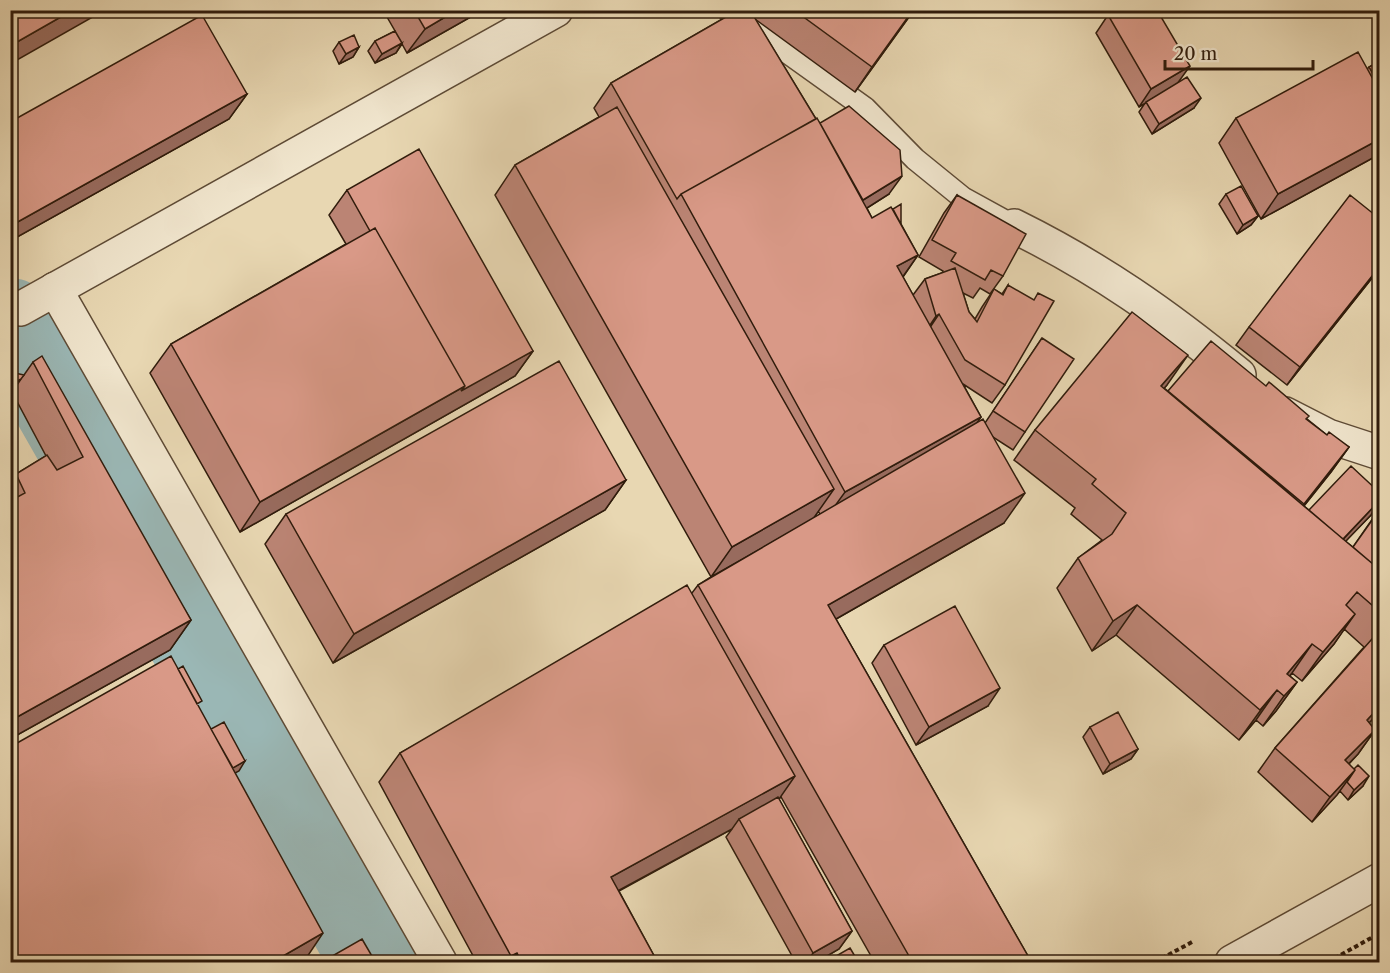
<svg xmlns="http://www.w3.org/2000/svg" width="1390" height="973" font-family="'Libre Caslon Text',serif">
<rect width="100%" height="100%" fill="#e8d7b2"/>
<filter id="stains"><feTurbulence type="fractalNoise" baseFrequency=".00333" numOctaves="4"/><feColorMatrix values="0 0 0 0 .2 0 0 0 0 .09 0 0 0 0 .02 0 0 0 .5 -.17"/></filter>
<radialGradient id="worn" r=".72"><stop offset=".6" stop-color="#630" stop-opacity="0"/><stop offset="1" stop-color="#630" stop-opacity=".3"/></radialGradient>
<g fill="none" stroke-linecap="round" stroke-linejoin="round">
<path stroke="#9ab7b5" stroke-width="88" d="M 10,322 L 375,962"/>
<g stroke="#5e4b36" stroke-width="24">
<path id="service" d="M 728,10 L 865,108 L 915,159 L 963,198 L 1014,226"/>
</g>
<g stroke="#5e4b36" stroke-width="36">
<path id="minor" d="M 1014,226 C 1099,268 1166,315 1239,375
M 55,289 L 440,962
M 1285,414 L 1328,436 L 1380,453"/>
</g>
<g stroke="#5e4b36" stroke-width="36">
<path id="tertiary" d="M 20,309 L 556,10
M 1232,962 L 1380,880"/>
</g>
<path stroke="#301c0c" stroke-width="4" stroke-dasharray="4.5 3" stroke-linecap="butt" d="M 1155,962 L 1194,941
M 1328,962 L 1380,933"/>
<use href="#service" stroke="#f0e5cd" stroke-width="21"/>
<use href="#minor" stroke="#f0e5cd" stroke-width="33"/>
<use href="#tertiary" stroke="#f0e5cd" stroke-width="33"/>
</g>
<path fill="#bb8474" stroke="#301c0c" stroke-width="1.5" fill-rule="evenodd" d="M 383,10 L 483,10 L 407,53 L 402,44 L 396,53 L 375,63 L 368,51 L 375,41 L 395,31 Z
M 738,10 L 914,10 L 855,92 L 755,19 L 816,119 L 889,194 L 867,208 L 872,218 L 901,224 L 918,255 L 903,277 L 913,295 L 925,279 L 942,273 L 943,271 L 919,257 L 944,213 L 957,195 L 1003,276 L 990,294 L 980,288 L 973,298 L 963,293 L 969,312 L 975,319 L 982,307 L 994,289 L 1002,294 L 1008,285 L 1005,385 L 992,403 L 963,384 L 981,417 L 976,423 L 985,423 L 1042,338 L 1025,432 L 1013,450 L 993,437 L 1004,523 L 836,619 L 1032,963 L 875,963 L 781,797 L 779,799 L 852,931 L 839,949 L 815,963 L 796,963 L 726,837 L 732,829 L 619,891 L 658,963 L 477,963 L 379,782 L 400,753 L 692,593 L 698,585 L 711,577 L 495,195 L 515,165 L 599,117 L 594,108 L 611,83 ZM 818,511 L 820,514 L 814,518 Z
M 1108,15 L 1178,82 L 1194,108 L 1152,134 L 1139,112 L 1145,103 L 1139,107 L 1096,33 Z
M 339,42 L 359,47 L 353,57 L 339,64 L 333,51 Z
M 1380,61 L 1380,154 L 1261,219 L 1219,143 L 1236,118 L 1367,69 L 1369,67 Z
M 247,94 L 229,119 L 10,241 L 10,122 Z
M 347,190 L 533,351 L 515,376 L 240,532 L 150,373 L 171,344 L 346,244 L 329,215 Z
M 1226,194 L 1258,216 L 1251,225 L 1237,234 L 1219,204 Z
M 1380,219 L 1380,268 L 1287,385 L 1236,345 L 1249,327 Z
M 33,362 L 191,620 L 170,650 L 10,739 L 10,482 L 16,474 L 46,456 L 12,392 L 15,388 L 10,391 L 24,375 Z
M 1167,385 L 1164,388 L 1168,391 L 1266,386 L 1327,435 L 1349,447 L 1331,472 L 1304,506 L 1309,510 L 1380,493 L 1380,502 L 1371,515 L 1345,541 L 1353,547 L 1380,508 L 1380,711 L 1369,723 L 1375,730 L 1358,754 L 1349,764 L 1363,786 L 1348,800 L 1340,791 L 1312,822 L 1258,772 L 1275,748 L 1364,647 L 1344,629 L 1334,644 L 1302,681 L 1292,673 L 1290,676 L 1297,682 L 1276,711 L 1263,726 L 1256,720 L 1239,740 L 1116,635 L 1092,651 L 1057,588 L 1078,558 L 1102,540 L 1071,514 L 1075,508 L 1014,460 L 1035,430 Z
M 626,480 L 605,510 L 333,663 L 265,544 L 286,514 Z
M 884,645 L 988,706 L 916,745 L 872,663 Z
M 1090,727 L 1138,749 L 1131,759 L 1103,774 L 1083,737 Z"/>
<path fill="#986b5e" stroke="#301c0c" stroke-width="1.5" d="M 73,10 L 105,10 L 10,64 L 10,46 Z
M 457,10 L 483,10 L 407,53 L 425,29 Z
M 914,10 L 855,92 L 872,67 Z
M 402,43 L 396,53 L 375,63 L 382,54 Z
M 359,47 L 353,57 L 339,64 L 346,54 Z
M 1190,66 L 1177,84 L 1139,107 L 1151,89 Z
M 247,94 L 229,119 L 10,241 L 10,229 L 14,224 Z
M 1201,98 L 1194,108 L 1152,134 L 1159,124 Z
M 1380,139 L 1380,154 L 1261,219 L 1278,194 Z
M 902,176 L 889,194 L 848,220 L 860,202 Z
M 1258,216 L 1251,225 L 1237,234 L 1243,225 Z
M 918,255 L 897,285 L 897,266 Z
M 1380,266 L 1380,268 L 1287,385 L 1300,367 Z
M 939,314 L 927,332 L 924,334 L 936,316 Z
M 533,351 L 515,376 L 240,532 L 260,502 L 465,386 Z
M 1188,355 L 1167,385 L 1140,416 L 1161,386 Z
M 21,379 L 15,388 L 10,391 L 10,385 Z
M 981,417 L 960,447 L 824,521 L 845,492 Z
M 1349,447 L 1331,472 L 1286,528 L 1304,504 Z
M 626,480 L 605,510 L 333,663 L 354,634 Z
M 834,489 L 813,519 L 711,577 L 732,547 Z
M 1025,493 L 1004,523 L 808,635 L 828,605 Z
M 1380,500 L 1371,515 L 1322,566 L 1335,548 Z
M 1137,605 L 1116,635 L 1092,651 L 1113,621 Z
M 1355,614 L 1334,644 L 1302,681 L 1323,652 Z
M 191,620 L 170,650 L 10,739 L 10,721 Z
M 1312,644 L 1292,673 L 1277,690 L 1256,720 L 1239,740 L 1287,674 Z
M 1297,682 L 1276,711 L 1263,726 L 1284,696 Z
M 1000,688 L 988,706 L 916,745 L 929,727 Z
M 1380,706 L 1380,711 L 1349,745 L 1367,720 Z
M 1375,730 L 1358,754 L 1328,785 L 1345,760 Z
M 1138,749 L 1131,759 L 1103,774 L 1110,764 Z
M 245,761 L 239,771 L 216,783 L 223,773 Z
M 1355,770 L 1337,795 L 1312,822 L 1330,797 Z
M 795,776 L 775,805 L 739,819 L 732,829 L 590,906 L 611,877 Z
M 1369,776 L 1363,786 L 1348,800 L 1354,790 Z
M 852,931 L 839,949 L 815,963 L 806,963 L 813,953 Z
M 323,933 L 303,963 L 271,963 Z
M 517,953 L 510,963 L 506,963 L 511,956 Z"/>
<path fill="#d99987" stroke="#301c0c" stroke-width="1.5" d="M 10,10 L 73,10 L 10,46 Z
M 414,10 L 457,10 L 425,29 Z
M 738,10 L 750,10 L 816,119 L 681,194 L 677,199 L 611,83 Z
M 794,10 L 913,10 L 872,67 Z
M 1116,10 L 1157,10 L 1190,66 L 1151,89 L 1108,15 Z
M 202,15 L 247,94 L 14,224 L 10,217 L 10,122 Z
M 395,31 L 402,43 L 382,54 L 375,41 Z
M 354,35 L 359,47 L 346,54 L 339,42 Z
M 1358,52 L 1380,92 L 1380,139 L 1278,194 L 1236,118 Z
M 1380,61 L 1380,86 L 1369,67 Z
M 1187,77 L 1201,98 L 1159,124 L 1146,102 Z
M 849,106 L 900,150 L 902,176 L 863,200 L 820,123 Z
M 617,107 L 834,489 L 732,547 L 515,165 Z
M 817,118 L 872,218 L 891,207 L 918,255 L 897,266 L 981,417 L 845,492 L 681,194 Z
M 419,149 L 533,351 L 461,391 L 465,386 L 375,228 L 370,231 L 347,190 Z
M 1241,186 L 1258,216 L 1243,225 L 1226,194 Z
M 957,195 L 1026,234 L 1003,276 L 991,270 L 985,280 L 951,261 L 956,253 L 932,240 Z
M 1350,195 L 1380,219 L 1380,266 L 1300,367 L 1249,327 Z
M 901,204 L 901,224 L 893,209 Z
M 375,228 L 465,386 L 260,502 L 171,344 Z
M 955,268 L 969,312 L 977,322 L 994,289 L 1003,295 L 1008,285 L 1034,300 L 1038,293 L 1054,301 L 1005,385 L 965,360 L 939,314 L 936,316 L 925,279 Z
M 1132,312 L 1188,355 L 1161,386 L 1380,570 L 1380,612 L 1357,592 L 1346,605 L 1355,614 L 1323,652 L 1312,644 L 1287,674 L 1297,682 L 1284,696 L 1277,690 L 1260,710 L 1137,605 L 1113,621 L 1078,558 L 1112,534 L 1126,513 L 1092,484 L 1096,479 L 1035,430 Z
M 1042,338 L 1074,359 L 1025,432 L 993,411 Z
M 1211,341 L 1266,386 L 1269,382 L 1309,416 L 1306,419 L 1327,435 L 1329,432 L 1349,447 L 1304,504 L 1168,391 Z
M 42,356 L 191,620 L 10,721 L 10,501 L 25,493 L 16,474 L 47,455 L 57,470 L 83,457 L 33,362 Z
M 559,361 L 626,480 L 354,634 L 286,514 Z
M 10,372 L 24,375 L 21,379 L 10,385 Z
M 983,419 L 1025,493 L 828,605 L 1032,963 L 913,963 L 698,585 Z
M 1351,466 L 1380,493 L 1380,500 L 1343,539 L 1309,510 Z
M 1380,509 L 1380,570 L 1353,547 Z
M 687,585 L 795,776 L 611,877 L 658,963 L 522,963 L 517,953 L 511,956 L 400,753 Z
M 955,606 L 1000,688 L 929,727 L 884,645 Z
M 1380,630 L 1380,706 L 1367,720 L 1375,730 L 1345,760 L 1355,770 L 1330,797 L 1275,748 Z
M 171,656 L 323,933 L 271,963 L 10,963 L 10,747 Z
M 183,666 L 202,701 L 197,704 L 178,669 Z
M 1118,712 L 1138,749 L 1110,764 L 1090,727 Z
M 224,722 L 245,761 L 233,768 L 211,729 Z
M 1358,765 L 1369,776 L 1354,790 L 1347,782 L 1355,770 L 1354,769 Z
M 778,797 L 852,931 L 813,953 L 739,819 Z
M 362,939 L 376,963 L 320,963 Z
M 850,948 L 859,963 L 824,963 Z"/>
<rect width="1390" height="973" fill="none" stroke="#e8d7b2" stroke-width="36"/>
<rect x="12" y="12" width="1366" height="949" fill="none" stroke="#301c0c" stroke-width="3"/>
<rect x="18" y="18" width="1354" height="937" fill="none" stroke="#301c0c" stroke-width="1.5"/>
<path d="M1165 60v9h148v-9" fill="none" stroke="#301c0c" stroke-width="3"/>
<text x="1174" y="60" font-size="18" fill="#301c0c" stroke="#f0e5cd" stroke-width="4.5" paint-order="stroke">20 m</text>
<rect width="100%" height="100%" filter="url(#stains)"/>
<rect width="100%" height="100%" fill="url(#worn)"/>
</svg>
